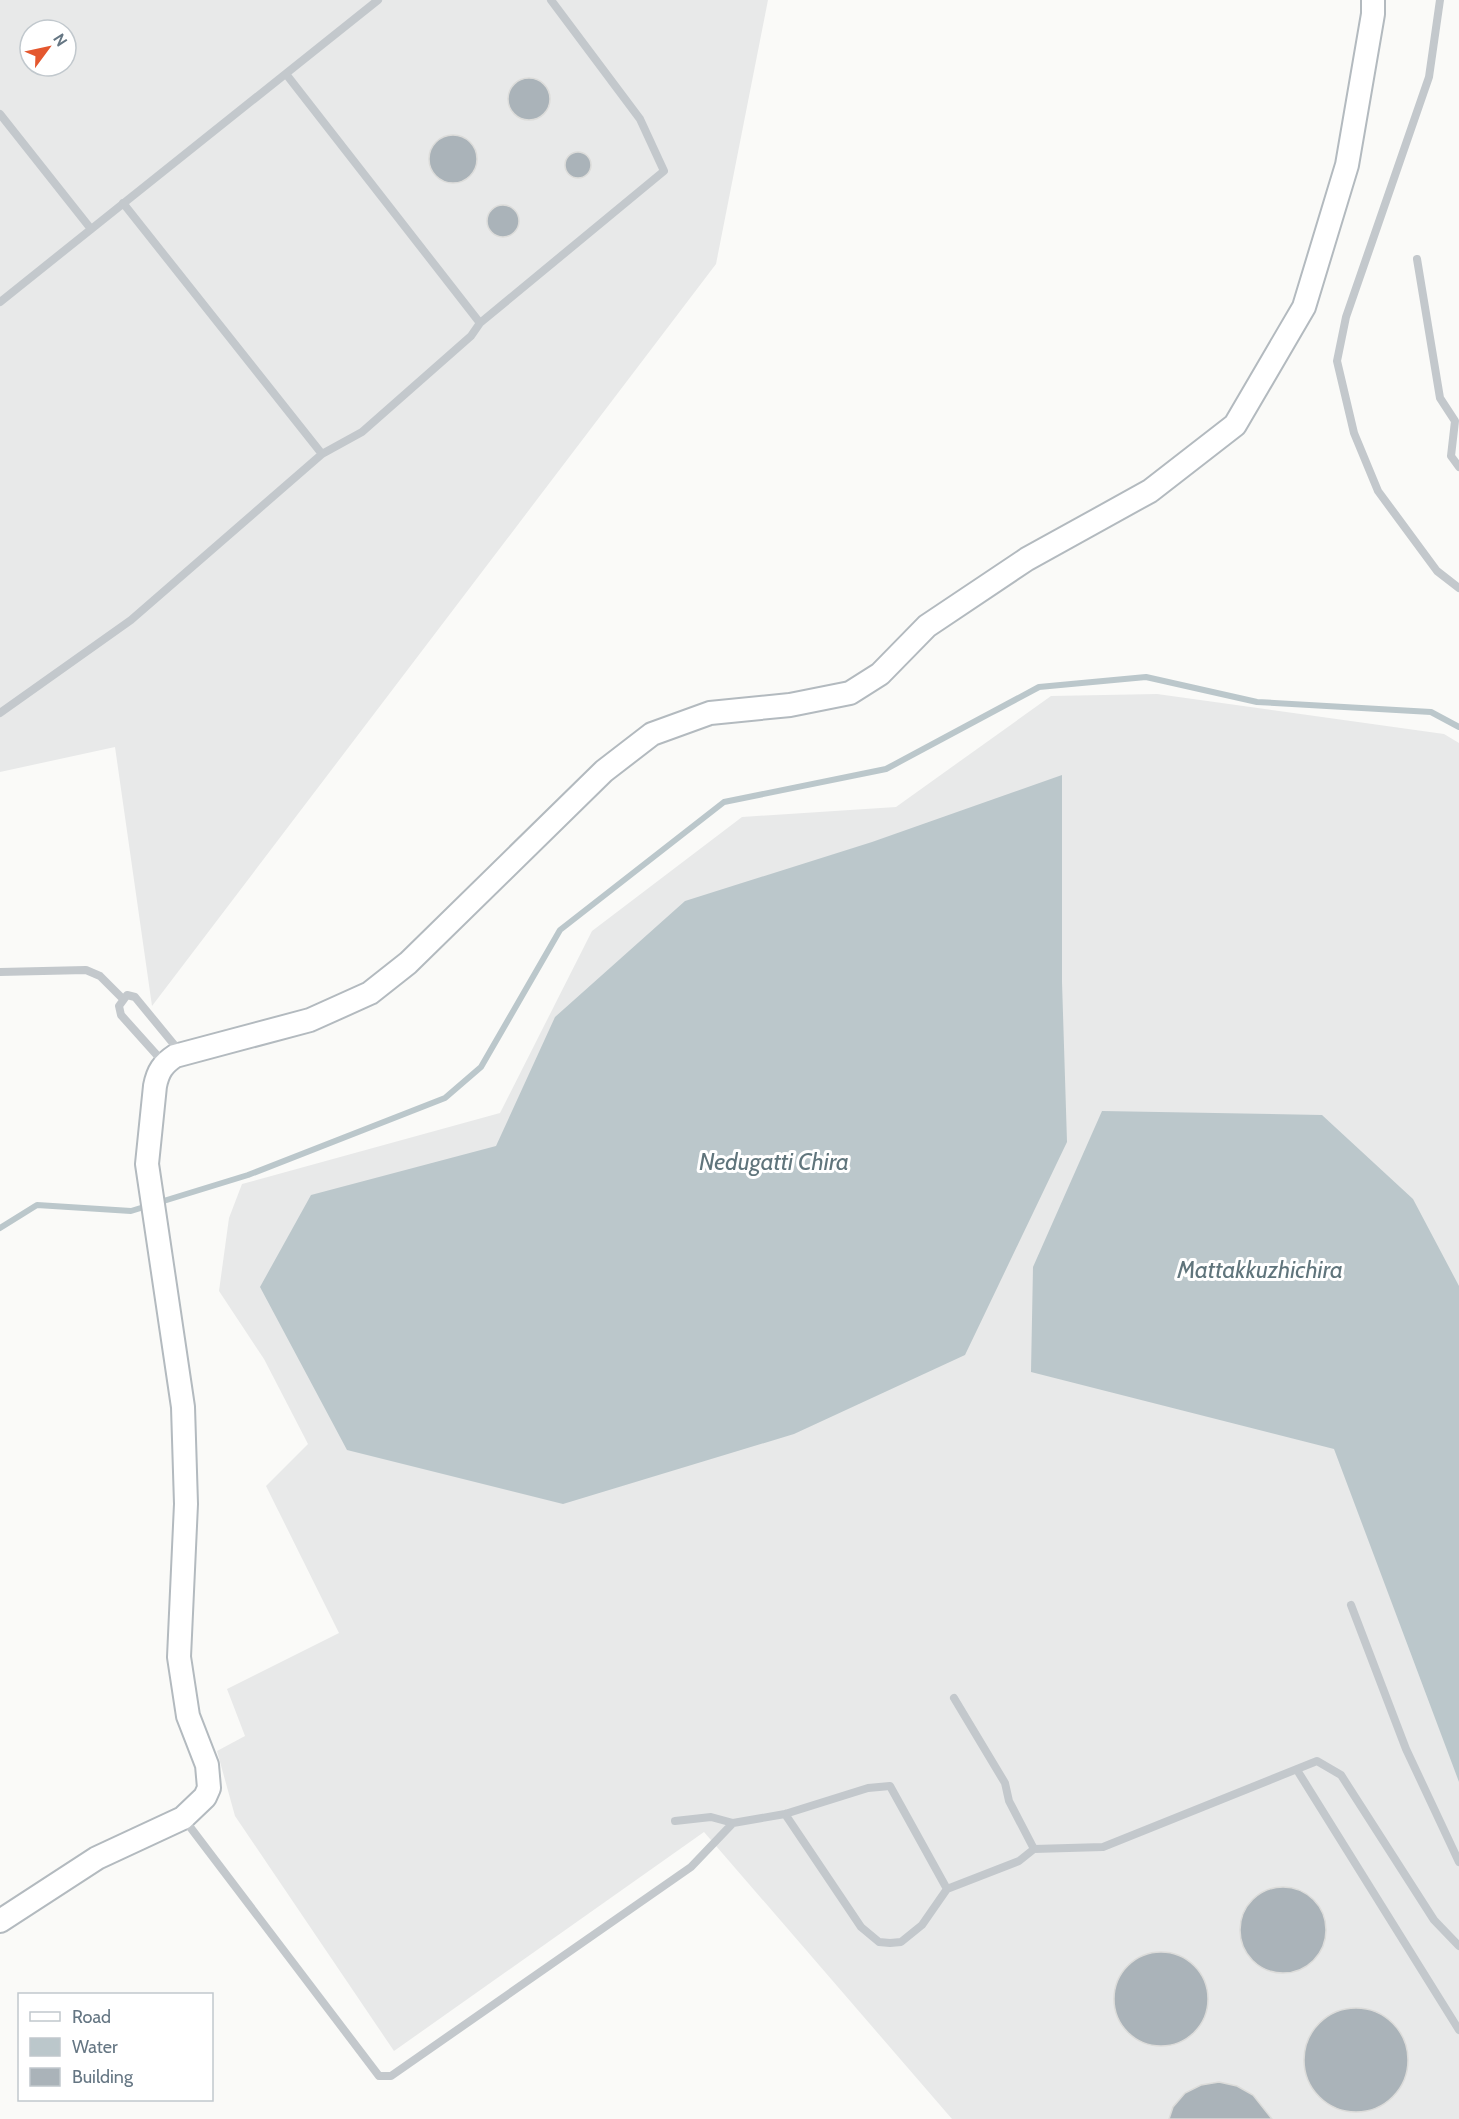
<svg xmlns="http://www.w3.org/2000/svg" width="1459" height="2119" font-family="Cabin,sans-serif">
<rect width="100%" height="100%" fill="#fafaf8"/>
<path fill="#e8e9e9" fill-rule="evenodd" d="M 0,0 L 768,0 L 716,264 L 152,1006 L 115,747 L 0,772 ZM 30,30 L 66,30 L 66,66 L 30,66 Z
M 1157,694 L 1444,734 L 1459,743 L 1459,2119 L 952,2119 L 704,1832 L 394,2051 L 235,1816 L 217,1751 L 245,1736 L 227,1689 L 339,1633 L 266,1486 L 308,1444 L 264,1359 L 219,1291 L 229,1218 L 242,1184 L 500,1113 L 592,931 L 742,817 L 896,807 L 1051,696 Z"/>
<path fill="#bbc7cb" d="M 1062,775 L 1062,982 L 1067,1142 L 965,1355 L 794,1434 L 563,1504 L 347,1450 L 260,1287 L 311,1195 L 496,1146 L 555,1017 L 685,901 L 872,842 Z
M 1102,1111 L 1322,1115 L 1413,1199 L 1459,1286 L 1459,1782 L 1334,1449 L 1031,1372 L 1033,1267 Z"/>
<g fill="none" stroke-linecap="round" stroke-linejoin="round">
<path stroke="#bbc7cb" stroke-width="6" d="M 0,1228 L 37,1205 L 131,1211 L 248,1175 L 445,1098 L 481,1067 L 560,930 L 724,802 L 886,769 L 1039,687 L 1146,677 L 1257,702 L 1431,712 L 1459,727"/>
</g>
<path fill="#aab3b9" stroke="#dcdcda" stroke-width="1.5" d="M508 99a21 21 0 1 1 42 0a21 21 0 1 1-42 0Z
M429 159a24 24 0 1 1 48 0a24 24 0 1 1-48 0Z
M565 165a13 13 0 1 1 26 0a13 13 0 1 1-26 0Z
M487 221a16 16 0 1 1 32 0a16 16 0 1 1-32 0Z
M1240 1930a43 43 0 1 1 86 0a43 43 0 1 1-86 0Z
M1114 1999a47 47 0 1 1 94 0a47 47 0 1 1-94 0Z
M1304 2060a52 52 0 1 1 104 0a52 52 0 1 1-104 0Z
M 1219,2082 L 1237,2086 L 1253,2095 L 1272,2119 L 1169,2119 L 1173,2107 L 1185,2093 L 1201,2085 Z"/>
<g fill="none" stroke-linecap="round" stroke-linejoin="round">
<g stroke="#b3babf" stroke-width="26">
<path id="secondary" d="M 0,1921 L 97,1858 L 183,1818 L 205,1797 L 209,1788 L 207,1765 L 188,1716 L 179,1657 L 186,1504 L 183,1407 L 147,1164 L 155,1086 C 158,1071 163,1064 175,1056 L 310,1020 L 370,993 L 408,963 L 604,771 L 652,734 L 710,713 L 790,705 L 850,693 L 880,674 L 927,626 L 1027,559 L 1150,491 L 1235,425 L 1304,307 L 1347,165 L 1373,14 L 1373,0"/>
</g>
<path stroke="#c3c8cc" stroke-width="8" d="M 1440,0 L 1429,77 L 1346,317 L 1337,361 L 1354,433 L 1378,491 L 1437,571 L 1459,588
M 286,74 L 480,323
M 0,114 L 91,229
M 123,203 L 322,454
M 1417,259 L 1440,398 L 1455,421 L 1451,456 L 1459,467
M 0,302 L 378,0
M 0,713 L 131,620 L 322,454 L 362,432 L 471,336 L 480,323 L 664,171 L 640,119 L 551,0
M 0,972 L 86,970 L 100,976 L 123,999
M 164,1063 L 121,1015 L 119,1006 L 127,995 L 135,997 L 181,1053
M 1351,1605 L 1406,1749 L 1459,1862
M 954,1698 L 1005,1783 L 1009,1801 L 1034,1849
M 1297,1770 L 1459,2030
M 785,1814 L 861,1927 L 879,1942 L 890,1943 L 901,1942 L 922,1925 L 947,1889 L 1019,1861 L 1034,1849 L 1103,1847 L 1317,1761 L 1341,1775 L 1434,1920 L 1459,1946
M 184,1819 L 379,2076 L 391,2076 L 691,1867 L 733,1823 L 785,1814 L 868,1788 L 890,1786 L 947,1889
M 675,1821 L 711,1817 L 733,1823"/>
<use href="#secondary" stroke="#fff" stroke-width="22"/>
</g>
<g text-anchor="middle" stroke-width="6" stroke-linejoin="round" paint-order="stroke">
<g font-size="24" font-style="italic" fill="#60757c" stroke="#fff">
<text x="774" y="1170">Nedugatti Chira</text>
<text x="1260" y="1278">Mattakkuzhichira</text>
</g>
</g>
<rect x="18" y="1993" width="195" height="108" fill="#ffffff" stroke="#c1c8cd" stroke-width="1.5"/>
<rect x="30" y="2012" width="30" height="9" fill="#ffffff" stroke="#c1c8cd" stroke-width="1.5"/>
<text x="72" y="2023" font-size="18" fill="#657683">Road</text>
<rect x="30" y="2038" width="30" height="18" fill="#bbc7cb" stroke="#c1c8cd" stroke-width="1.5"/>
<text x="72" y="2053" font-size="18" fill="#657683">Water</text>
<rect x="30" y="2068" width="30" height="18" fill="#aab3b9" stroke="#c1c8cd" stroke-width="1.5"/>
<text x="72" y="2083" font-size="18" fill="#657683">Building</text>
<g transform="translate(48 48) rotate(57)"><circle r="28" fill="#ffffff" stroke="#c1c8cd" stroke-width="1.5"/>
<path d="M0-4.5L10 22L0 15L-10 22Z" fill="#e4572e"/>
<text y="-9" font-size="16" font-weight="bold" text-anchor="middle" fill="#657683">N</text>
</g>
</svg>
